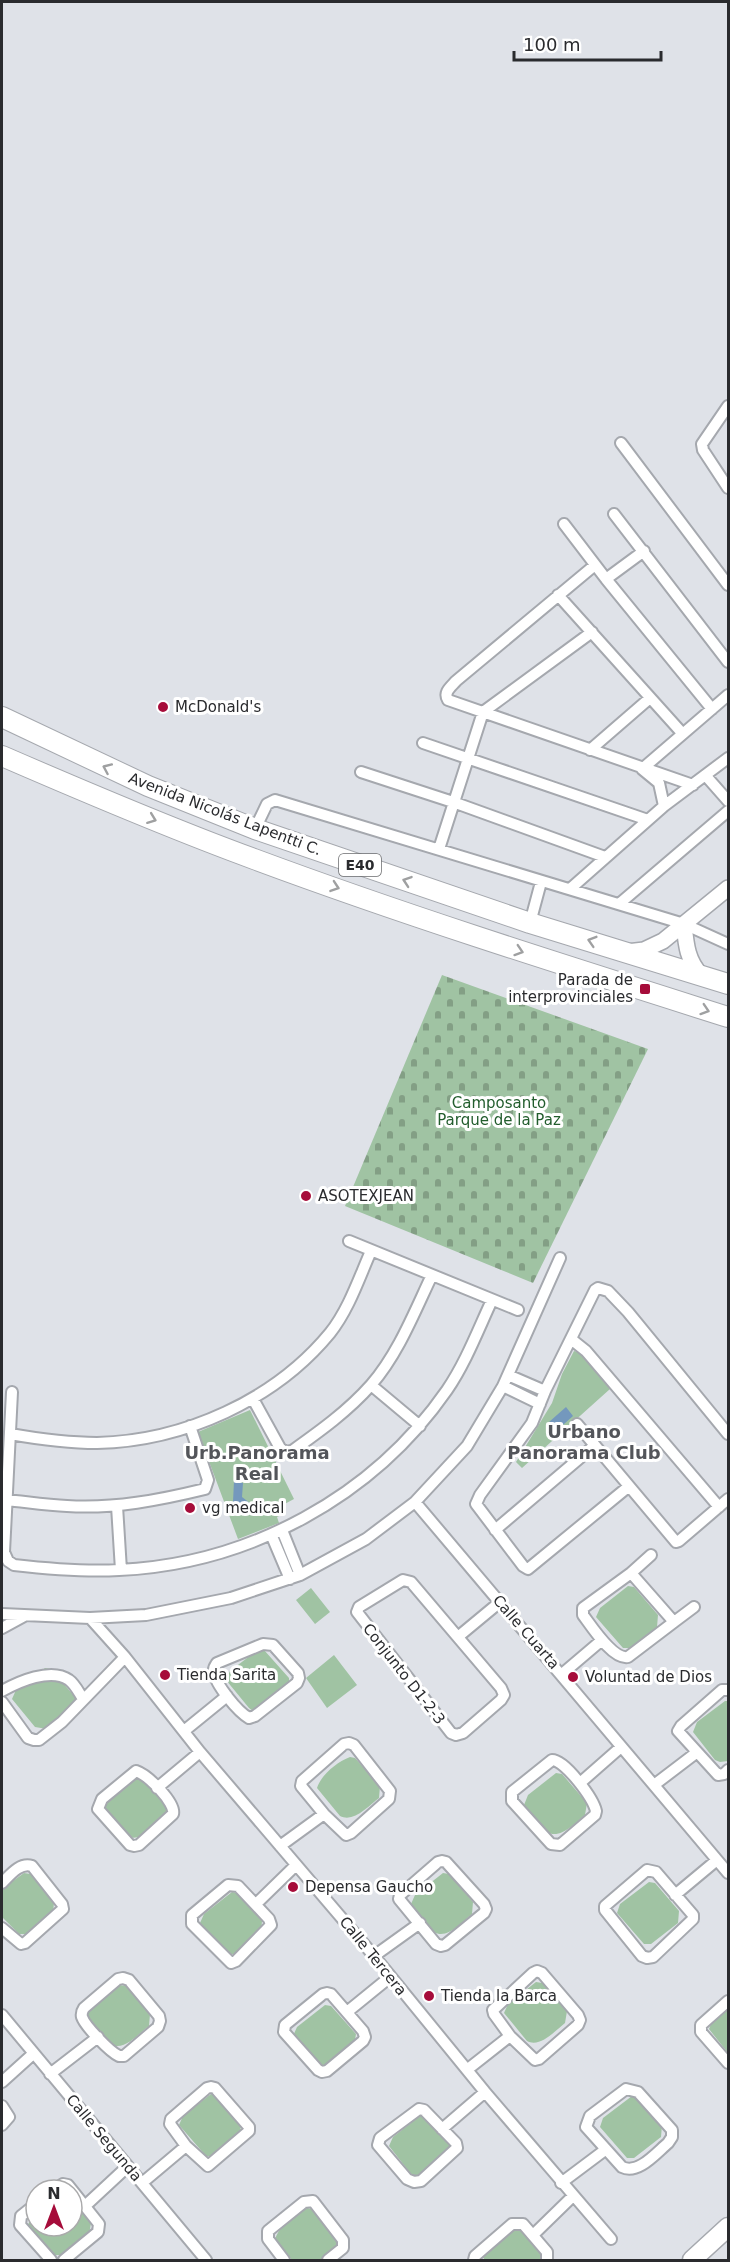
<svg xmlns="http://www.w3.org/2000/svg" width="730" height="2262" font-family="'DejaVu Sans',sans-serif">
<defs>
<pattern id="cemetery-stones" width="16" height="16" patternUnits="userSpaceOnUse" patternTransform="scale(1.5)"><rect width="16" height="16" fill="#a0c3a3"/><path d="M2 7V4a2 2 0 0 1 4 0v3zM10 15v-3a2 2 0 0 1 4 0v3z" fill="#839f85"/></pattern>
</defs>
<rect width="100%" height="100%" fill="#dfe2e8"/>
<path fill="#a0c3a3" d="M 574,1351 L 581,1353 L 610,1389 L 522,1468 L 516,1462 L 552,1403 L 562,1374 Z
M 250,1410 L 294,1499 L 277,1508 L 281,1515 L 277,1517 L 279,1523 L 238,1539 L 198,1432 Z
M 628,1586 L 634,1587 L 658,1615 L 657,1627 L 630,1648 L 623,1648 L 596,1617 L 600,1608 Z
M 311,1588 L 330,1612 L 315,1624 L 296,1600 Z
M 259,1649 L 264,1650 L 289,1678 L 289,1683 L 253,1711 L 249,1708 L 226,1680 L 230,1671 Z
M 334,1655 L 357,1685 L 327,1708 L 306,1678 Z
M 45,1668 L 51,1669 L 75,1697 L 75,1702 L 47,1729 L 35,1727 L 12,1699 L 16,1690 Z
M 725,1701 L 728,1701 L 728,1761 L 720,1762 L 715,1760 L 693,1732 L 697,1722 Z
M 350,1757 L 355,1758 L 380,1786 L 379,1798 C 368,1806 354,1823 340,1816 L 317,1788 C 321,1775 337,1762 350,1757 Z
M 556,1773 L 562,1774 L 587,1803 L 585,1815 C 575,1823 560,1840 547,1832 L 524,1805 L 528,1795 Z
M 136,1777 L 142,1778 L 167,1806 L 166,1818 C 155,1826 140,1843 127,1836 L 104,1808 L 108,1798 Z
M 24,1873 L 30,1874 L 54,1902 L 53,1914 L 26,1934 L 19,1934 L 2,1917 L 2,1889 Z
M 443,1873 L 449,1874 L 473,1902 L 472,1914 C 462,1922 447,1940 434,1932 L 411,1904 L 415,1895 Z
M 649,1882 L 655,1883 L 679,1911 L 678,1923 L 651,1944 L 644,1944 L 617,1913 L 620,1904 Z
M 232,1892 L 238,1893 L 262,1921 L 261,1933 L 234,1954 L 227,1954 L 200,1923 L 204,1914 Z
M 536,1982 L 542,1983 L 567,2011 L 565,2023 C 555,2031 540,2048 527,2041 L 504,2013 L 508,2004 Z
M 120,1985 L 126,1986 L 150,2014 L 149,2026 C 138,2034 124,2052 110,2044 L 87,2016 C 91,2004 108,1990 120,1985 Z
M 325,2005 L 331,2006 L 356,2034 L 354,2046 L 327,2066 L 320,2067 L 293,2036 L 297,2027 Z
M 728,2006 L 728,2053 L 709,2029 L 713,2019 Z
M 211,2094 L 217,2095 L 241,2123 L 240,2135 L 213,2156 L 206,2156 L 179,2125 L 183,2116 Z
M 632,2096 L 638,2097 L 662,2125 L 661,2137 L 634,2158 L 627,2158 L 600,2127 L 603,2118 Z
M 421,2115 L 427,2116 L 451,2144 L 452,2149 L 423,2177 L 411,2174 L 389,2146 L 393,2137 Z
M 72,2201 L 91,2223 L 89,2235 L 62,2255 L 55,2255 L 31,2229 L 28,2225 L 32,2215 L 36,2212 L 36,2226 L 72,2226 Z
M 307,2208 L 313,2209 L 338,2238 L 336,2250 L 322,2260 L 292,2260 L 275,2240 C 278,2227 295,2214 307,2208 Z
M 520,2226 L 545,2254 L 545,2260 L 485,2260 L 482,2256 L 509,2227 Z"/>
<path fill="url(#cemetery-stones)" d="M 442,975 L 648,1049 L 533,1283 L 345,1206 Z"/>
<path fill="#7498bd" d="M 566,1407 L 573,1416 L 554,1433 L 552,1430 L 554,1428 L 549,1422 Z
M 234,1481 L 243,1483 L 242,1497 L 255,1507 L 253,1511 L 245,1512 L 233,1502 Z"/>
<g fill="none" stroke-linecap="round" stroke-linejoin="round">
<g stroke="#a5a8ae" stroke-width="14">
<path id="street" d="M 728,406 L 702,444 L 703,450 L 728,488
M 621,443 L 728,585
M 614,514 L 728,662
M 564,524 L 606,579 L 712,709
M 595,565 L 456,681 C 451,687 443,692 448,700 L 693,785
M 606,579 L 644,551
M 558,595 L 682,733
M 423,743 L 648,820
M 590,750 L 650,698
M 361,772 L 453,802 L 605,857
M 706,776 L 728,801
M 664,806 L 659,783 L 642,769 L 728,695
M 255,829 L 267,804 L 275,800 L 684,924 L 728,944
M 439,849 L 483,712 L 592,632
M 570,889 L 664,806 L 728,758
M 619,904 L 728,811
M 530,923 L 541,882
M 349,1241 L 518,1310
M 571,1339 L 586,1351 L 719,1507
M 508,1375 L 545,1391
M 371,1385 L 420,1426
M 503,1386 L 540,1404
M 12,1392 L 4,1552 L 8,1561 L 14,1565 C 49,1569 83,1572 119,1570 C 249,1564 373,1497 447,1390 C 466,1362 478,1330 492,1300
M 253,1399 L 280,1448 L 285,1452 L 292,1451 C 320,1431 348,1411 371,1385 C 398,1354 414,1313 432,1275
M 577,1424 L 676,1542 L 679,1541 L 728,1499
M 10,1434 C 39,1439 67,1443 97,1443 C 184,1441 275,1400 330,1333 C 349,1309 359,1278 371,1251
M 628,1487 L 528,1569 L 523,1566 L 476,1504 L 480,1495 L 532,1423 L 545,1391 L 595,1290 L 598,1288 L 608,1291 L 628,1312 L 728,1434
M 7,1500 C 27,1502 47,1505 67,1506 C 114,1509 160,1500 205,1489 L 208,1480 L 190,1426
M 415,1502 L 728,1873
M 117,1506 L 121,1570
M 282,1530 L 300,1575
M 495,1530 L 594,1446
M 271,1534 L 290,1579
M 631,1573 L 674,1622 L 628,1657 C 613,1660 592,1627 583,1615 L 583,1608 Z
M 631,1573 L 651,1555
M 403,1580 L 411,1582 L 501,1688 L 504,1695 L 501,1700 L 463,1733 L 456,1735 L 451,1733 L 357,1612 L 359,1607 Z
M 2,1614 L 90,1618 L 146,1615 L 231,1598 L 300,1575 L 366,1539 L 415,1502 L 467,1446 L 503,1386 L 560,1258
M 90,1618 L 125,1657 L 200,1752 L 374,1956 L 485,2092 L 611,2239
M 674,1622 L 694,1607
M 2,1628 L 24,1616
M 459,1636 L 500,1602
M 263,1644 L 273,1645 L 298,1673 L 299,1678 L 297,1683 L 255,1716 L 249,1718 C 238,1712 215,1684 214,1672 C 213,1668 215,1666 217,1663 Z
M 562,1674 L 602,1640
M 728,1690 L 722,1690 L 681,1726 L 678,1731 L 718,1775 L 724,1774 L 728,1770
M 2,1691 C 18,1682 51,1667 69,1680 C 75,1684 79,1693 83,1699
M 2,1702 L 28,1738 L 34,1740 L 39,1740 L 62,1722 L 125,1657
M 184,1731 L 227,1696
M 349,1743 L 354,1745 L 390,1791 L 389,1799 L 351,1833 L 346,1835 L 324,1814 L 301,1786 L 302,1781 L 344,1744 Z
M 552,1760 C 565,1760 593,1798 596,1811 L 595,1815 L 560,1845 L 551,1844 L 512,1801 L 512,1792 Z
M 136,1771 C 148,1775 176,1803 173,1814 L 139,1845 L 134,1846 L 130,1845 L 98,1809 L 102,1799 Z
M 580,1783 L 621,1747
M 654,1785 L 696,1753
M 157,1788 L 200,1752
M 280,1846 L 324,1814
M 442,1861 L 446,1862 L 484,1904 L 486,1909 L 484,1913 L 445,1945 L 441,1946 L 436,1944 L 399,1899 L 400,1895 L 438,1862 Z
M 647,1870 L 656,1872 L 693,1915 L 693,1919 L 653,1957 L 647,1958 L 642,1956 L 605,1910 L 605,1906 Z
M 2,1883 C 10,1875 20,1862 32,1866 L 62,1904 L 63,1909 L 25,1943 L 21,1944 L 2,1928
M 228,1885 L 238,1886 L 269,1919 L 271,1925 L 236,1961 L 231,1963 L 192,1924 L 192,1915 Z
M 675,1895 L 717,1860
M 256,1904 L 296,1865
M 374,1956 L 420,1923
M 537,1971 L 542,1973 L 578,2015 L 580,2020 L 578,2025 L 539,2059 L 535,2060 L 510,2036 L 494,2014 L 493,2010 L 533,1973 Z
M 123,1978 L 129,1980 L 159,2016 L 160,2021 L 158,2027 L 124,2056 L 119,2056 C 110,2052 85,2026 82,2017 C 81,2013 82,2011 84,2008 L 118,1979 Z
M 327,1993 L 331,1994 L 363,2031 L 365,2037 L 363,2041 L 327,2071 L 322,2072 L 318,2070 L 284,2032 L 285,2025 L 323,1994 Z
M 728,2001 L 701,2025 L 701,2032 L 728,2063
M 347,2012 L 390,1977
M 2,2015 L 206,2260
M 468,2069 L 510,2036
M 50,2074 L 98,2037
M 2,2082 L 33,2054
M 211,2087 L 215,2088 L 249,2127 L 249,2131 L 208,2166 L 186,2146 L 170,2124 L 171,2119 L 207,2088 Z
M 626,2089 L 638,2092 L 672,2130 L 672,2137 L 668,2143 C 656,2153 638,2175 622,2167 L 586,2127 L 590,2116 Z
M 2,2106 L 9,2117 L 2,2125
M 419,2109 L 424,2110 L 456,2143 L 457,2148 L 421,2181 L 414,2182 L 407,2179 L 378,2145 L 380,2138 Z
M 442,2129 L 485,2092
M 142,2183 L 186,2146
M 561,2183 L 605,2150
M 54,2190 L 63,2184 L 68,2185 L 72,2190
M 36,2204 L 21,2216 L 20,2225 L 51,2260
M 85,2206 L 127,2167
M 533,2235 L 573,2196
M 64,2260 L 98,2232 L 99,2224 L 72,2190
M 284,2260 L 268,2239 L 268,2231 L 304,2202 L 313,2201 L 343,2240 L 343,2248 L 328,2260
M 474,2260 L 475,2256 L 512,2224 L 523,2224 L 547,2252 L 547,2260"/>
</g>
<g stroke="#a5a8ae" stroke-width="18">
<path id="secondary" d="M 684,924 C 686,944 687,960 701,975
M 627,952 L 644,950 L 663,941 L 728,888"/>
</g>
<g stroke="#a5a8ae" stroke-width="21">
<path id="primary" d="M 692,2260 L 728,2227"/>
</g>
<g stroke="#a5a8ae" stroke-width="22">
<path id="highway" d="M 2,717 L 148,786 L 255,829 L 530,923 L 728,984
M 2,756 C 85,792 169,828 254,859 C 410,917 570,967 728,1017"/>
</g>
<use href="#street" stroke="#fff" stroke-width="10"/>
<use href="#secondary" stroke="#fff" stroke-width="15"/>
<use href="#primary" stroke="#fff" stroke-width="18"/>
<use href="#highway" stroke="#fff" stroke-width="20"/>
</g>
<defs><path id="oneway-chevron" d="M-2-3.5L2.5 0L-2 3.5" fill="none" stroke-width="1.6" stroke-linecap="round" stroke-linejoin="round" transform="scale(1.5)"/></defs>
<g stroke="#9fa0a1">
<use href="#oneway-chevron" transform="translate(107 768) rotate(-156)"/>
<use href="#oneway-chevron" transform="translate(152 819) rotate(21)"/>
<use href="#oneway-chevron" transform="translate(407 881) rotate(-161)"/>
<use href="#oneway-chevron" transform="translate(335 887) rotate(19)"/>
<use href="#oneway-chevron" transform="translate(592 941) rotate(-163)"/>
<use href="#oneway-chevron" transform="translate(519 951) rotate(18)"/>
<use href="#oneway-chevron" transform="translate(705 1010) rotate(18)"/>
</g>
<g fill="#a60c3a" stroke="#fff" stroke-width="2">
<circle cx="163" cy="707" r="6"/>
<rect x="639" y="983" width="12" height="12" rx="3"/>
<circle cx="306" cy="1196" r="6"/>
<circle cx="190" cy="1508" r="6"/>
<circle cx="165" cy="1675" r="6"/>
<circle cx="573" cy="1677" r="6"/>
<circle cx="293" cy="1887" r="6"/>
<circle cx="429" cy="1996" r="6"/>
</g>
<g text-anchor="middle" stroke-width="6" stroke-linejoin="round" paint-order="stroke">
<rect fill="#fff" stroke="#6a6b6d" stroke-width="1.5" x="339" y="854" width="42" height="22" rx="4.5"/>
<g font-size="14" font-weight="bold" fill="#2a2b2e">
<text x="360" y="870">E40</text>
</g>
<g font-size="15" fill="#2a2b2e" stroke="#fff" text-anchor="start">
<text x="175" y="712">McDonald's</text>
<text x="633" y="985" text-anchor="end">Parada de<tspan x="633" dy="17">interprovinciales</tspan></text>
<text x="318" y="1201">ASOTEXJEAN</text>
<text x="202" y="1513">vg medical</text>
<text x="177" y="1680">Tienda Sarita</text>
<text x="585" y="1682">Voluntad de Dios</text>
<text x="305" y="1892">Depensa Gaucho</text>
<text x="441" y="2001">Tienda la Barca</text>
</g>
<g font-size="15" fill="#2a2b2e" stroke="#fff">
<text transform="translate(225 814) rotate(21)" y="5">Avenida Nicolás Lapentti C.</text>
<text transform="translate(526 1632) rotate(49)" y="5">Calle Cuarta</text>
<text transform="translate(404 1674) rotate(52)" y="5">Conjunto D1-2-3</text>
<text transform="translate(373 1956) rotate(51)" y="5">Calle Tercera</text>
<text transform="translate(104 2138) rotate(50)" y="5">Calle Segunda</text>
</g>
<g font-size="15" fill="#225d2d" stroke="#fff">
<text x="499" y="1108">Camposanto<tspan x="499" dy="17">Parque de la Paz</tspan></text>
</g>
<g font-size="18" font-weight="bold" fill="#53555a" stroke="#fff">
<text x="584" y="1438">Urbano<tspan x="584" dy="21">Panorama Club</tspan></text>
<text x="257" y="1459">Urb.Panorama<tspan x="257" dy="21">Real</tspan></text>
</g>
</g>
<rect width="730" height="2262" fill="none" stroke="#2a2b2e" stroke-width="6"/>
<g transform="translate(54 2208)"><circle r="28" fill="#ffffff" stroke="#aaaaab" stroke-width="1.5"/>
<path d="M0-4.5L10 22L0 15L-10 22Z" fill="#a60c3a"/>
<text y="-9" font-size="16" font-weight="bold" text-anchor="middle" fill="#2a2b2e">N</text>
</g>
<path d="M514 51v9h147v-9" fill="none" stroke="#2a2b2e" stroke-width="3"/>
<text x="523" y="51" font-size="18" fill="#2a2b2e" stroke="#ffffff" stroke-width="4.5" paint-order="stroke">100 m</text>
</svg>
